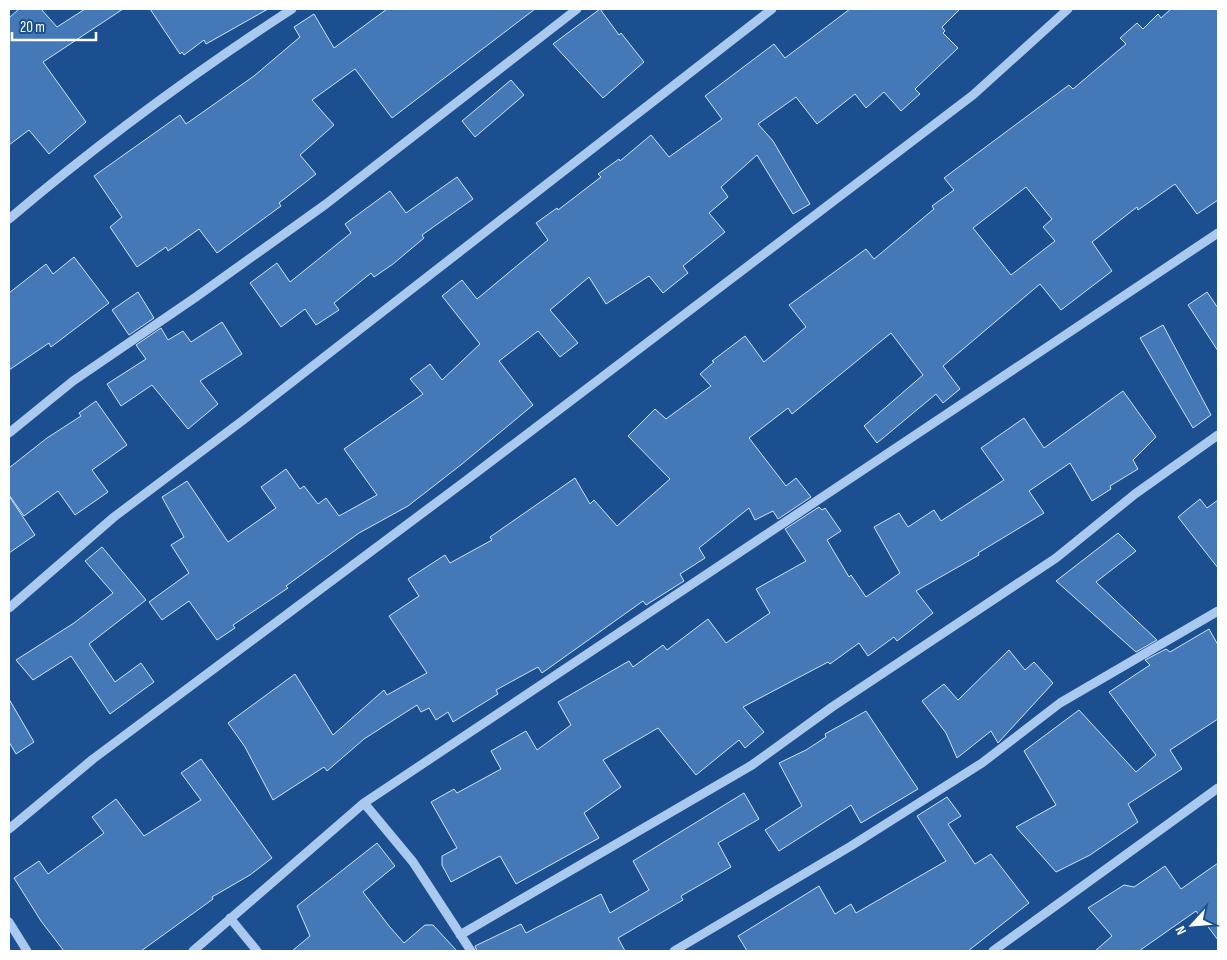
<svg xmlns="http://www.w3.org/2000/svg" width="1227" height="960" font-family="'Sofia Sans Condensed',sans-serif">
<rect width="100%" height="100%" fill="#1b4f8f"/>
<path fill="#4478b7" stroke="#cfe3fa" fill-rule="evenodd" d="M 19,9 L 41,9 L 57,27 L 85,9 L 123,9 L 43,62 L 86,122 L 49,154 L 29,130 L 9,145 L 9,18 Z
M 150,9 L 268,9 L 206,44 L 204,40 L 184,55 L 182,52 L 180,54 Z
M 387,9 L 535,9 L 392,118 L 355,69 L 312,100 L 334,125 L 300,155 L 316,174 L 279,203 L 281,206 L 217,253 L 199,229 L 168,251 L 166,247 L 137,267 L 110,227 L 122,217 L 94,176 L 180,115 L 186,124 L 254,76 L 300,37 L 294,27 L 314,14 L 334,48 Z
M 600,9 L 619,35 L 621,33 L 644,62 L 603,98 L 553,44 Z
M 850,9 L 960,9 L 942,27 L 945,31 L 943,33 L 958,48 L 915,89 L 920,94 L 901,111 L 884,92 L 866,108 L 855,94 L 817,124 L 796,97 L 758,124 L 773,141 L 810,204 L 793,214 L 757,155 L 721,187 L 728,197 L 709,213 L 725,232 L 683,266 L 688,273 L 663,293 L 649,276 L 606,304 L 589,277 L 550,310 L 578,343 L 560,357 L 538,331 L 499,361 L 533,405 L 462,464 L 408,506 L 359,533 L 286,586 L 288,588 L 233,625 L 235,628 L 217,640 L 189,601 L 162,620 L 149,602 L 189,573 L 171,545 L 184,537 L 162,497 L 187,481 L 228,542 L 276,508 L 261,487 L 286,469 L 300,489 L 304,486 L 318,504 L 326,498 L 339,516 L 377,495 L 344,449 L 423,394 L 410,379 L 430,364 L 442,380 L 480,344 L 442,296 L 462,280 L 477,299 L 548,240 L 536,223 L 557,208 L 558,210 L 601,177 L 598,174 L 619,159 L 620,161 L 651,135 L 669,157 L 722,119 L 705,96 L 774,44 L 785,58 Z
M 1171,9 L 1218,9 L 1218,200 L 1197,214 L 1175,184 L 1138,210 L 1137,207 L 1092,242 L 1112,271 L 1061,310 L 1040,284 L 943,366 L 960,389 L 943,403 L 936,394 L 877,443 L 864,426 L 923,375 L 891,333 L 792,414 L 788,408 L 749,438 L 786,486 L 796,478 L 811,497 L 778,519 L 773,511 L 755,520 L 749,508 L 699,548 L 705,558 L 680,574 L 684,581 L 646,605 L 643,601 L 542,673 L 538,667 L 496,690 L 498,694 L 453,722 L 448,712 L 436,720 L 429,708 L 421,712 L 417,705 L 364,739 L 327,771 L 324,767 L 273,800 L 245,747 L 228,723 L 295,674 L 333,735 L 384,690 L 387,695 L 427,673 L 389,616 L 419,596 L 408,579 L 445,555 L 450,563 L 492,540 L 490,537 L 575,478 L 590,504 L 594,500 L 617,526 L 670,479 L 628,436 L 655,409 L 666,419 L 711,386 L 700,374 L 714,362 L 712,361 L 745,336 L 764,362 L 806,327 L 789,305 L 866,249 L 874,259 L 934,209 L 932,206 L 954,190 L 944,178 L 1069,85 L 1073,89 L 1126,44 L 1120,38 L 1137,23 L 1143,29 L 1158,14 L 1161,18 ZM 1026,187 L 1052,219 L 1043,227 L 1055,241 L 1011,275 L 973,228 Z
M 511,80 L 524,95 L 475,137 L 462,121 Z
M 457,177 L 473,199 L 422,235 L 424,238 L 393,264 L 374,277 L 371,273 L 334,303 L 339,310 L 316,325 L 305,309 L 281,327 L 250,283 L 277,263 L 290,282 L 351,233 L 345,224 L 390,191 L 406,213 Z
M 74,257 L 109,303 L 51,347 L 49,343 L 9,370 L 9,293 L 46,264 L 53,274 Z
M 138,292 L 154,318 L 129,335 L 112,310 Z
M 1207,292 L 1218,308 L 1218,351 L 1188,305 Z
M 222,322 L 242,354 L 200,381 L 218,404 L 188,429 L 152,385 L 121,406 L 107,384 L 146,359 L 136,345 L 161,328 L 168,340 L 183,331 L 191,342 Z
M 1163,325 L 1211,415 L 1193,428 L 1140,338 Z
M 1123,391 L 1156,437 L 1133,460 L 1138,469 L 1110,486 L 1111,489 L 1092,501 L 1070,463 L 1029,491 L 1044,513 L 978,553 L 979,555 L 916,591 L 933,613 L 897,641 L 894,637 L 868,656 L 859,643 L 830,664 L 828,662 L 743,707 L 764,732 L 745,748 L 739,740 L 696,775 L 658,728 L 603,760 L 621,787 L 584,813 L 599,838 L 516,884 L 500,856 L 451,882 L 442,865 L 442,856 L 457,848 L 431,802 L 454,789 L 457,793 L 501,769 L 491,751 L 526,731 L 537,750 L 571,725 L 558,702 L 629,661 L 633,667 L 663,645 L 667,650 L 708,619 L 726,643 L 770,613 L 756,589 L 806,561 L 785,529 L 819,507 L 822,510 L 825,508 L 841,531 L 827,540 L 849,577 L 851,575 L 866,597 L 900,573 L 874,527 L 899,513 L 908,527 L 934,510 L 941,521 L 1004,480 L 981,448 L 1024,418 L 1044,448 Z
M 96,401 L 127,445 L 92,470 L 108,492 L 75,515 L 58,491 L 24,516 L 9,495 L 9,468 L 47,438 L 81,416 L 79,413 Z
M 9,496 L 35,535 L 9,553 Z
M 1200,499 L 1207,508 L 1218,500 L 1218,568 L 1178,517 Z
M 1118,533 L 1136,551 L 1096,582 L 1157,640 L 1136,652 L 1056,581 Z
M 102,547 L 146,600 L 89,644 L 115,682 L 141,663 L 154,682 L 110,714 L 71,656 L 33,680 L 16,660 L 74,623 L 113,593 L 85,561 Z
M 1209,629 L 1218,645 L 1218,719 L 1170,750 L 1182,769 L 1128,804 L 1138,822 L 1090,855 L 1056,872 L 1016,827 L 1056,805 L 1024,751 L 1079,710 L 1136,772 L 1156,755 L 1109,692 L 1150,665 L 1145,660 L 1166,649 L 1170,652 Z
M 1009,650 L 1025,670 L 1034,662 L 1053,683 L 998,743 L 991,731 L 957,758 L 946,733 L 922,701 L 944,684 L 958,700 Z
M 9,699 L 34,742 L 16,754 L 9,742 Z
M 866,711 L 918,789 L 861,823 L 851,805 L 779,851 L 765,830 L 802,806 L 779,763 L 806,750 L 826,737 L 825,734 Z
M 201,759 L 272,858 L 250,875 L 212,897 L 213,899 L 141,951 L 64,951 L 41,921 L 14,878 L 39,861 L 48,874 L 104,833 L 92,817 L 116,799 L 144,836 L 201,800 L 181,773 Z
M 744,793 L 759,819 L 718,843 L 731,867 L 681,896 L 683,900 L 618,938 L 625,951 L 477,951 L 475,946 L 521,924 L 526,933 L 601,894 L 610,913 L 649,890 L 633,861 Z
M 947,797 L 961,816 L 948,824 L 975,864 L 991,854 L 1029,903 L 968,951 L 747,951 L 738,936 L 819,886 L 835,914 L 851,904 L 856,913 L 946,861 L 917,816 Z
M 377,843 L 395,866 L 363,892 L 389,926 L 404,943 L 425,925 L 433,925 L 457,951 L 292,951 L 310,936 L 297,906 Z
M 1218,863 L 1218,940 L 1196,911 L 1139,951 L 1095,951 L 1112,936 L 1088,908 L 1124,885 L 1134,887 L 1165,866 L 1181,889 Z"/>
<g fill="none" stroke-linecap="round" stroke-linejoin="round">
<path stroke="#a9c9ee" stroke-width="9" d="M 9,219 C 101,141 192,74 292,9
M 9,433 L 73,381 L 196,297 L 326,204 L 577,9
M 9,608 L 114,517 L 242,421 L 772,9
M 364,803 L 413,862 L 471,951
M 9,829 L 93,759 L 464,482 L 973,95 L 1068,9
M 230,918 L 257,951
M 9,922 L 27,951
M 460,935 L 752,765 L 832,707 L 1056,558 L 1135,494 L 1218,435
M 193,951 L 364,803 L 1218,233
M 674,951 L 851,846 L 982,763 L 1060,703 L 1218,611
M 993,951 L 1218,788"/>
</g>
<rect width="1227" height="960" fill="none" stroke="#ffffff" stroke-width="20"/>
<g transform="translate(1192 925) rotate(244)" stroke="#1b4f8f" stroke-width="4" paint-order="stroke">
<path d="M0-4L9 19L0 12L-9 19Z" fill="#ffffff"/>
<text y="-8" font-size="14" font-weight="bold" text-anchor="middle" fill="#ffffff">N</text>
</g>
<path d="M12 32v8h84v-8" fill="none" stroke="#ffffff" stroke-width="2.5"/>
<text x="20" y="32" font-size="15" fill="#ffffff" stroke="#1b4f8f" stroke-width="4" paint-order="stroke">20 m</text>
</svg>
